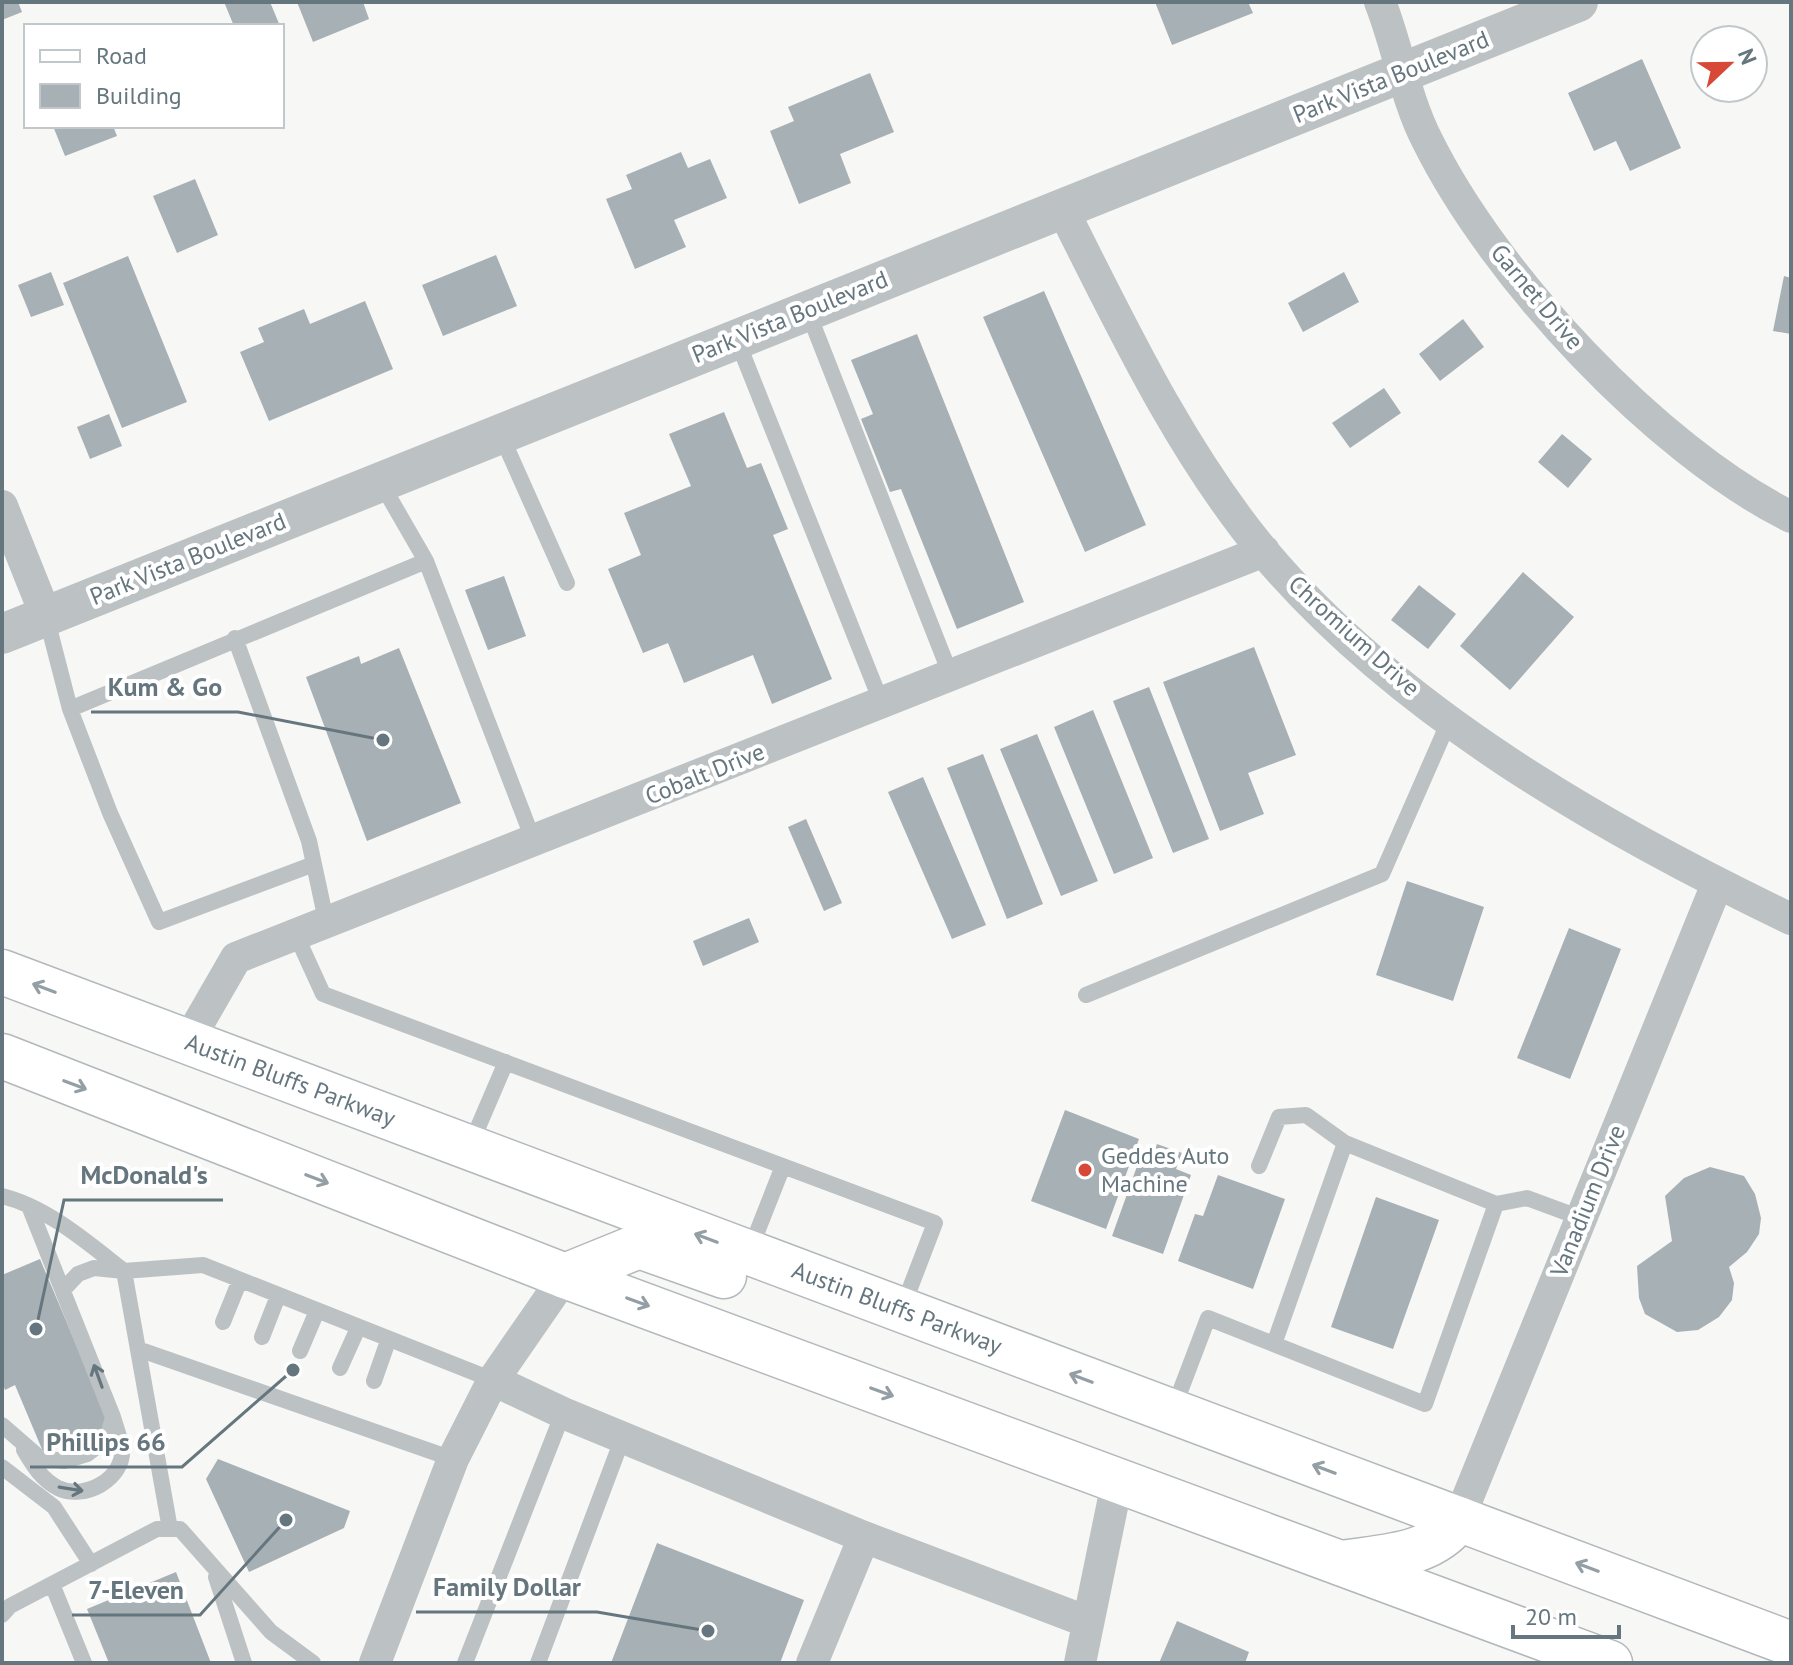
<svg xmlns="http://www.w3.org/2000/svg" width="1793" height="1665" font-family="'PT Sans',sans-serif">
<rect width="100%" height="100%" fill="#f7f7f5"/>
<path fill="#a7b0b4" d="M 2,2 L 18,2 L 22,12 L 2,20 Z
M 224,2 L 270,2 L 280,26 L 234,26 Z
M 297,2 L 363,2 L 369,19 L 313,42 Z
M 1155,2 L 1248,2 L 1253,13 L 1172,45 Z
M 1642,59 L 1681,148 L 1630,171 L 1616,141 L 1594,151 L 1568,93 Z
M 870,73 L 894,132 L 840,154 L 851,183 L 799,204 L 770,131 L 794,121 L 788,107 Z
M 53,126 L 113,126 L 117,136 L 65,156 Z
M 681,152 L 688,168 L 710,159 L 727,198 L 674,220 L 686,247 L 635,269 L 606,199 L 632,189 L 626,175 Z
M 195,179 L 218,235 L 177,253 L 153,196 Z
M 496,255 L 517,306 L 443,336 L 422,285 Z
M 128,256 L 187,402 L 122,428 L 63,283 Z
M 51,272 L 64,305 L 31,317 L 18,285 Z
M 1344,272 L 1359,302 L 1303,332 L 1288,303 Z
M 1784,276 L 1791,278 L 1791,334 L 1773,331 Z
M 1044,291 L 1146,525 L 1085,552 L 983,317 Z
M 365,301 L 393,369 L 269,421 L 240,352 L 264,342 L 258,328 L 304,309 L 310,324 Z
M 1463,319 L 1484,347 L 1440,381 L 1419,354 Z
M 917,334 L 1024,602 L 957,629 L 901,489 L 890,492 L 861,419 L 873,414 L 851,360 Z
M 1384,388 L 1401,413 L 1350,448 L 1332,423 Z
M 724,412 L 747,468 L 761,463 L 788,529 L 773,535 L 832,679 L 772,704 L 753,655 L 684,683 L 668,643 L 643,653 L 608,569 L 641,555 L 624,513 L 691,486 L 669,434 Z
M 109,414 L 122,446 L 90,459 L 77,427 Z
M 1562,434 L 1592,459 L 1568,488 L 1538,462 Z
M 1523,572 L 1574,617 L 1510,690 L 1460,646 Z
M 504,576 L 526,636 L 488,650 L 465,590 Z
M 1419,585 L 1456,614 L 1428,649 L 1391,620 Z
M 1254,647 L 1296,755 L 1248,773 L 1264,814 L 1220,831 L 1163,682 Z
M 399,648 L 461,803 L 367,841 L 306,677 L 359,656 L 361,664 Z
M 1149,687 L 1209,839 L 1173,853 L 1113,701 Z
M 1093,710 L 1153,858 L 1114,874 L 1054,727 Z
M 1037,734 L 1098,881 L 1061,896 L 1000,749 Z
M 983,754 L 1043,904 L 1007,919 L 947,768 Z
M 923,777 L 986,925 L 952,939 L 888,792 Z
M 806,819 L 842,903 L 824,911 L 788,827 Z
M 1407,881 L 1484,907 L 1453,1001 L 1376,975 Z
M 749,918 L 759,942 L 703,966 L 693,941 Z
M 1569,928 L 1621,949 L 1570,1079 L 1517,1058 Z
M 1065,1110 L 1139,1139 L 1106,1229 L 1031,1201 Z
M 1157,1144 L 1182,1153 L 1176,1169 L 1191,1175 L 1163,1254 L 1112,1236 L 1140,1158 L 1151,1162 Z
M 1710,1167 L 1744,1176 L 1755,1194 L 1761,1218 L 1759,1234 L 1747,1252 L 1729,1267 L 1734,1283 L 1732,1300 L 1719,1317 L 1698,1330 L 1677,1332 L 1645,1314 L 1639,1298 L 1637,1266 L 1672,1241 L 1665,1196 L 1684,1178 Z
M 1218,1175 L 1285,1199 L 1253,1289 L 1178,1261 L 1195,1214 L 1203,1216 Z
M 1376,1197 L 1439,1220 L 1393,1349 L 1331,1327 Z
M 40,1259 L 110,1425 L 44,1454 L 15,1385 L 5,1390 L 2,1382 L 2,1275 Z
M 218,1459 L 350,1511 L 344,1528 L 249,1572 L 206,1479 Z
M 657,1543 L 804,1600 L 780,1663 L 611,1663 Z
M 176,1572 L 211,1663 L 109,1663 L 87,1609 Z
M 1177,1621 L 1249,1652 L 1245,1663 L 1159,1663 Z"/>
<g fill="none" stroke-linecap="round" stroke-linejoin="round">
<g stroke="#b2b8bb" stroke-width="47">
<g id="primary">
<path id="s1" d="M 2,972 L 1791,1644"/>
<path d="M 2,1056 L 565,1276 L 1610,1663"/>
<path d="M 565,1276 L 639,1246 L 724,1276"/>
<path d="M 1341,1563 C 1385,1556 1431,1557 1459,1519"/>
</g>
</g>
<path stroke="#bcc2c4" stroke-width="16" d="M 808,312 L 951,676
M 737,340 L 882,704
M 501,435 L 567,583
M 381,483 L 426,561
M 46,616 L 70,709 L 110,813 L 159,922 L 314,864
M 235,638 L 309,841 L 327,925
M 70,709 L 426,561 L 534,842
M 297,937 L 323,994 L 935,1223 L 902,1309
M 1086,995 L 1382,874 L 1450,719
M 470,1146 L 506,1062
M 1259,1166 L 1279,1117 L 1306,1115 L 1345,1143 L 1496,1204 L 1527,1198 L 1581,1218
M 2,1196 C 47,1207 88,1243 124,1271 L 170,1529
M 750,1250 L 783,1166
M 64,1289 L 78,1274 L 94,1268 L 124,1271 L 203,1265 L 493,1380
M 223,1322 L 240,1280
M 262,1337 L 278,1296
M 1274,1344 L 1345,1143
M 138,1349 L 453,1459
M 300,1351 L 317,1311
M 340,1368 L 358,1328
M 374,1381 L 388,1341
M 1173,1410 L 1208,1318 L 1425,1404 L 1496,1204
M 2,1425 L 40,1458 L 64,1461 L 87,1454 L 107,1439 L 113,1417 L 29,1206
M 24,1450 C 33,1465 41,1479 58,1488 C 84,1501 125,1479 122,1448 C 120,1438 116,1427 113,1417
M 2,1467 L 54,1507 L 91,1564
M 216,1577 L 244,1663
M 52,1584 L 84,1663
M 2,1615 L 10,1606 L 157,1529 L 180,1529 L 271,1632 L 313,1663
M 465,1663 L 563,1413
M 538,1663 L 623,1437"/>
<path stroke="#bcc2c4" stroke-width="32" d="M 1380,2 C 1398,47 1405,97 1427,140 C 1494,276 1655,449 1791,517
M 1062,208 C 1121,325 1180,451 1264,552 C 1398,712 1605,830 1791,919
M 2,506 L 46,616
M 187,1043 L 236,958 L 1264,551
M 493,1380 L 563,1413 L 864,1537
M 1459,1519 L 1717,884
M 375,1663 L 453,1459 L 493,1380 L 565,1276
M 812,1663 L 864,1537 L 1088,1622
M 1080,1663 L 1118,1478"/>
<path stroke="#bcc2c4" stroke-width="40" d="M 2,634 L 1578,2"/>
<use href="#primary" stroke="#fff" stroke-width="44"/>
</g>
<defs><path id="oneway-shaft" d="M-6 0H5M1.5-3L5.5 0L1.5 3" fill="none" stroke-width="1.6" stroke-linecap="round" stroke-linejoin="round" transform="scale(2)"/></defs>
<g stroke="#939fa5">
<use href="#oneway-shaft" transform="translate(44 988) rotate(-159)"/>
<use href="#oneway-shaft" transform="translate(75 1085) rotate(21)"/>
<use href="#oneway-shaft" transform="translate(317 1179) rotate(21)"/>
<use href="#oneway-shaft" transform="translate(706 1238) rotate(-159)"/>
<use href="#oneway-shaft" transform="translate(638 1302) rotate(20)"/>
<use href="#oneway-shaft" transform="translate(1081 1378) rotate(-159)"/>
<use href="#oneway-shaft" transform="translate(882 1392) rotate(20)"/>
<use href="#oneway-shaft" transform="translate(1324 1469) rotate(-159)"/>
<use href="#oneway-shaft" transform="translate(1587 1567) rotate(-159)"/>
</g>
<g stroke="#65767e">
<use href="#oneway-shaft" transform="translate(98 1376) rotate(-110)"/>
<use href="#oneway-shaft" transform="translate(71 1489) rotate(9)"/>
</g>
<circle fill="#d74836" stroke="#fff" stroke-width="3" cx="1085" cy="1170" r="8"/>
<g text-anchor="middle" stroke-width="8" stroke-linejoin="round" paint-order="stroke">
<g font-size="24" fill="#65767e" stroke="#fff">
<text transform="translate(1391 77) rotate(-22)" y="8">Park Vista Boulevard</text>
<text transform="translate(1537 297) rotate(50)" y="8">Garnet Drive</text>
<text transform="translate(790 317) rotate(-22)" y="8">Park Vista Boulevard</text>
<text transform="translate(188 559) rotate(-22)" y="8">Park Vista Boulevard</text>
<text transform="translate(1354 636) rotate(42)" y="8">Chromium Drive</text>
<text transform="translate(705 774) rotate(-22)" y="8">Cobalt Drive</text>
<text dy="8" stroke="none"><textPath href="#s1" startOffset="308">Austin Bluffs Parkway</textPath></text>
<text transform="translate(1588 1201) rotate(-68)" y="8">Vanadium Drive</text>
<text dy="8" stroke="none"><textPath href="#s1" startOffset="956">Austin Bluffs Parkway</textPath></text>
</g>
<g font-size="24" fill="#65767e" stroke="#fff" text-anchor="start">
<text x="1101" y="1164">Geddes Auto<tspan x="1101" dy="28">Machine</tspan></text>
</g>
</g>
<path fill="none" stroke="#65767e" stroke-width="3" d="M383 740L238 712H91M36 1329L64 1200H223M293 1370L182 1467H30M708 1631L597 1612H416M286 1520L200 1615H72"/>
<g fill="#65767e" stroke="#fff" stroke-width="3">
<circle cx="383" cy="740" r="8"/>
<circle cx="36" cy="1329" r="8"/>
<circle cx="293" cy="1370" r="8"/>
<circle cx="708" cy="1631" r="8"/>
<circle cx="286" cy="1520" r="8"/>
</g>
<g font-size="26" text-anchor="middle" font-weight="bold" fill="#65767e" stroke="#fff" stroke-width="8" stroke-linejoin="round" paint-order="stroke">
<text x="165" y="696">Kum &amp; Go</text>
<text x="144" y="1184">McDonald's</text>
<text x="106" y="1451">Phillips 66</text>
<text x="507" y="1596">Family Dollar</text>
<text x="136" y="1599">7-Eleven</text>
</g>
<rect width="1793" height="1665" fill="none" stroke="#65767e" stroke-width="8"/>
<rect x="24" y="24" width="260" height="104" fill="#ffffff" stroke="#c1c8cb" stroke-width="2"/>
<rect x="40" y="50" width="40" height="12" fill="#ffffff" stroke="#c1c8cb" stroke-width="2"/>
<text x="96" y="64" font-size="24" fill="#65767e">Road</text>
<rect x="40" y="84" width="40" height="24" fill="#a7b0b4" stroke="#c1c8cb" stroke-width="2"/>
<text x="96" y="104" font-size="24" fill="#65767e">Building</text>
<g transform="translate(1729 64) rotate(68)"><circle r="38" fill="#ffffff" stroke="#c1c8cb" stroke-width="2"/>
<path d="M0-6L14 30L0 20L-14 30Z" fill="#d74836"/>
<text y="-12" font-size="22" font-weight="bold" text-anchor="middle" fill="#65767e">N</text>
</g>
<path d="M1513 1625v12h106v-12" fill="none" stroke="#65767e" stroke-width="4"/>
<text x="1525" y="1625" font-size="24" fill="#65767e" stroke="#ffffff" stroke-width="6" paint-order="stroke">20 m</text>
</svg>
